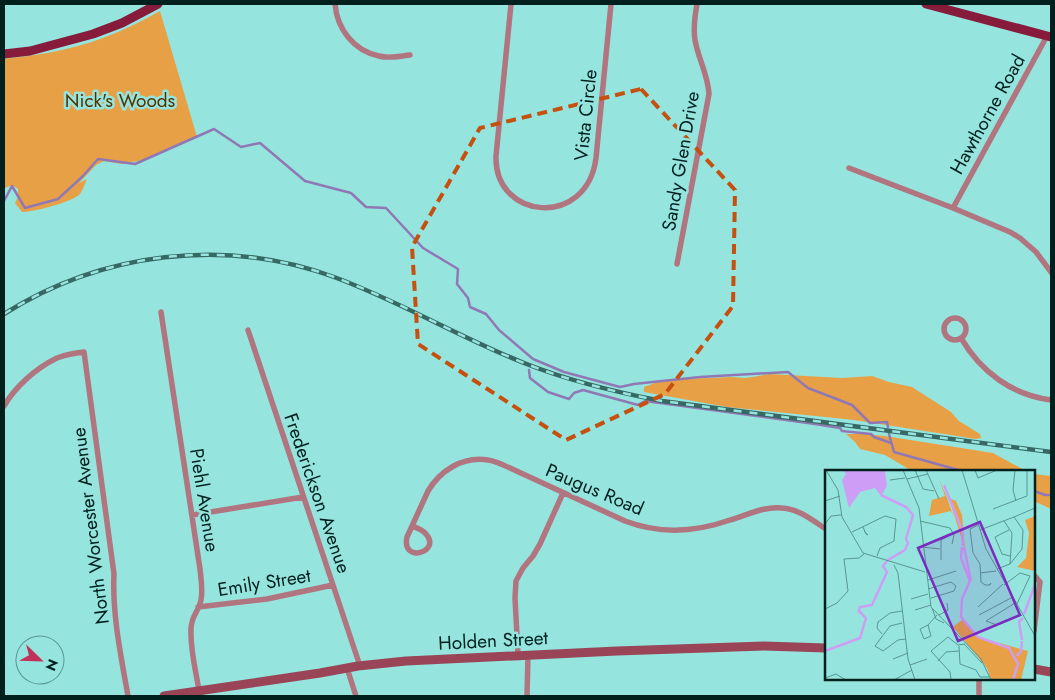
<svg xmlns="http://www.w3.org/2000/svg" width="1055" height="700" font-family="Jost,sans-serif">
<rect width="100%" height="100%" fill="#95e5de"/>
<path fill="#e8a047" d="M 160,11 L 197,137 L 175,145 L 143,160 L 122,164 L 104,161 L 96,165 L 79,183 L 87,179 C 85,183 83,190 80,194 C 72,202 34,212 22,212 L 15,203 L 18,197 L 18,189 C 14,185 8,185 4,189 L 4,59 C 43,55 81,48 118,32 C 132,26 146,19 160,11 Z
M 770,374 L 842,378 L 872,376 L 889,382 L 912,387 L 951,412 L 959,421 L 980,434 L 981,438 L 976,439 L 854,420 L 727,407 L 644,392 L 644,387 L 663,380 L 731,377 L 746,378 Z
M 846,434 L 865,434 L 885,436 L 993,453 L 1026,471 L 912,471 L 885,455 L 860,449 L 855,442 Z
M 1034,474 L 1051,476 L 1051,509 L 1034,501 Z"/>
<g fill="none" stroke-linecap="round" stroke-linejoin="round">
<path stroke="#9078b5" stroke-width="2.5" d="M 4,201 L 12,186 L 25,208 L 58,199 L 83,176 L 98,159 L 135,164 L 214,129 L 241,147 L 260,143 L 305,181 L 351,193 L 366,207 L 386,208 L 423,248 L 458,269 L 457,284 L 468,298 L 470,307 L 486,314 L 499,330 L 533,359 L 564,372 L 620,387 L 634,384 L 700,377 L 788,372 L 808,388 L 852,405 L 870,423 L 887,422 L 888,427
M 529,370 L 530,378 L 548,392 L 569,399 L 574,393 L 583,390 L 638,405 L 645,401 L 815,424 L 840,428 L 842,431 L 871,434 L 874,437 L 891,443
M 889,434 L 894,452 L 962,471
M 1034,491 L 1045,495 L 1051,495"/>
<path stroke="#b1757f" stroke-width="5.5" d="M 335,4 C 337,29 354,51 379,56 C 389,59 400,56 410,55
M 511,4 L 496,156 C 494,220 587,229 596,158 L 611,4
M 849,168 L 953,208 L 1010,232 L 1020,238 L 1036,252 L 1051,272
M 953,208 L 1047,36
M 677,264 L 709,94 C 708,75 698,58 695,40 C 693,28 695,15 697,4
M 161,312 L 200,569 C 201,579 203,590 201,600 C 199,611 191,616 191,629 C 190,650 196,671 199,691
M944 329a11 11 0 1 1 22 0a11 11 0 1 1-22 0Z
M 248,330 L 360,666
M 961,338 C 981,372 1012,395 1051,400
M 4,406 C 15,387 36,368 57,358 C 65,355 74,353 84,352 L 114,574 C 112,614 121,656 128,696
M 192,515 L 303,497
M 412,526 C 417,528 423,530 426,534 C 442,552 401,564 407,537 L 428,491 C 440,471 462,456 488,460 C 496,461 503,465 510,468 L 625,521 C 659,534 696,532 730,520 C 747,515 764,506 782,508 C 799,509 812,520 826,529
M 1034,575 L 1040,582 L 1034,631
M 198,607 L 267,599 L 333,585
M 518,655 L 515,598 L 516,581 L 523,568 L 533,556 L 540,544 L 563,493
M 347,668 L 356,696
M 527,696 L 528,655
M 979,696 L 979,679"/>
<path stroke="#9a4557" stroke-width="9" d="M 1034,669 L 1051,672
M 164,696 L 320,673 L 358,666 L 406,661 L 617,651 L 764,646 L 826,648"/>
<path stroke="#861b3b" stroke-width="9" d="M 926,4 L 1051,37
M 4,54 L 30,51 L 93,34 L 122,23 L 158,4"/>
<g stroke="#376864" stroke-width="4.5">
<path id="rail" d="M 4,314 C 102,252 225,237 334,277 C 399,301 459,337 524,363 C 569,381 615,392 662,401 L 1051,452"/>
</g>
<use href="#rail" stroke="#95e5de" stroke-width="2.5" stroke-dasharray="8" stroke-linecap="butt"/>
</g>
<path fill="none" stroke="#c5500f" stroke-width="4" stroke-dasharray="10 6" stroke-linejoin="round" d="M 641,89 L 735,190 L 733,306 L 665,394 L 566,440 L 418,344 L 412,247 L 480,128 Z"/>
<g text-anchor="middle" stroke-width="5" stroke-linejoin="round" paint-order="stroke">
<g font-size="19" fill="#553200" stroke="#95e5de">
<text x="120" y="107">Nick's Woods</text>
</g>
<g font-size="19" fill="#00201e" stroke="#95e5de">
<text transform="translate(987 114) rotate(-61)" y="7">Hawthorne Road</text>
<text transform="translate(585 115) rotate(-84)" y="7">Vista Circle</text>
<text transform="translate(680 161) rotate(-80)" y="7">Sandy Glen Drive</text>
<text transform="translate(595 489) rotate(23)" y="7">Paugus Road</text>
<text transform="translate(318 493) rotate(71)" y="7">Frederickson Avenue</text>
<text transform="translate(205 500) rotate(81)" y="7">Piehl Avenue</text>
<text transform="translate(90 526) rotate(-97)" y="7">North Worcester Avenue</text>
<text transform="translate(264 582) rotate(-9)" y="7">Emily Street</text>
<text transform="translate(493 640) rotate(-3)" y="7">Holden Street</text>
</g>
</g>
<g transform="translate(825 470)">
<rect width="210" height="210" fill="#95e5de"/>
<path d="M 114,9 L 121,25 L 129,48 L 126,41 L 104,46 L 107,30 L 120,26 ZM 124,28 L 131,31 L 137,45 L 140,80 ZM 210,46 L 210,101 L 192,97 L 201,88 L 204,63 L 200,50 ZM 138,149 L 153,167 L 203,181 L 196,210 L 166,210 L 162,198 L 128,157 Z" fill="#e8a047"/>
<path d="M 18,0 L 63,0 L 60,2 L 62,16 L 56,26 L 50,18 L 35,22 L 24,38 L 17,10 L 21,4 Z" fill="#ce9df6"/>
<path fill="none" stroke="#ce9df6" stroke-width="2.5" d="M 119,15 L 137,60 L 138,76M 137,77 L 136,88 L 145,111 L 137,129 L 136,147 L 153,167 L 184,178 L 193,194 L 188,210M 139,77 L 146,111M 199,144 L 210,115M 197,170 L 194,152 L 198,148M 0,181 L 35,168 L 41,148 L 34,141 L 35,137 L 47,135 L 62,102 L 58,96 L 63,90 L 80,80 L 83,73 L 81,69 L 88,45 L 81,37 L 56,25M 192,186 L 196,181 L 197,171"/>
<path fill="none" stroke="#599691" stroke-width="1" d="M 1,0 L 13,20 L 17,47 L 38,83 L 100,102M 78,0 L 94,38 L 106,137 L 156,189 L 166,210M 90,0 L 98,19 L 109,21M 101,0 L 114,29M 137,0 L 161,79 L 210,166M 150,0 L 153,8 L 172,0M 190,0 L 188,20 L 191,31M 82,9 L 103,4M 65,10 L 80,8M 0,31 L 15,26M 168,39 L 202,26 L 202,0M 189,47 L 210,38M 95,51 L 125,58 L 129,65 L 127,74M 0,54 L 6,46 L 16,45M 153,55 L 145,59 L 148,83 L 155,94 L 156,112 L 160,115 L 165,115 L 166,113 L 164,115M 38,57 L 41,64 L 43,65 L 39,61M 155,60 L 189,47 L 198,60 L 197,79 L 185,94M 184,60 L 170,67 L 177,84 L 185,86M 27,62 L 60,46 L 71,49 L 69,71 L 55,78 L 52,86M 0,70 L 0,107M 97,77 L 115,79M 116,90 L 116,70 L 129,63M 69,95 L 73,103 L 83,189 L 90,210M 172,99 L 185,94 L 187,63 L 179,51M 155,103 L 171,101M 103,110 L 131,101M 179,115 L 195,103 L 205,106 L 192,134M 103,119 L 126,112 L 131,116 L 129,121 L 106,128M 86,129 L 103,124M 190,133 L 161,151 L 172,155 L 197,145M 153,137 L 178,114M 107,138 L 111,149 L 119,153M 0,139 L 12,133 L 23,121 L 19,89 L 34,88 L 39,84M 90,140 L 106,135M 114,145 L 123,140 L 122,133M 154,145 L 186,128M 77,153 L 65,156 L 50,176 L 58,181 L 73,170 L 81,169M 103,155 L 95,159 L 99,169 L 106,166 L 103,155 L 112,145M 57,164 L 52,158 L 53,152 L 65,143 L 77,141M 139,174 L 157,193M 134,176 L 135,194 L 151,200 L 155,207 L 165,207M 68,189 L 83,183M 113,191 L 121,182 L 134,181M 85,195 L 102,189M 0,208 L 11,204 L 21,210M 69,210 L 87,200M 126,210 L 125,202 L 106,181 L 123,167 L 133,175 L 140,174"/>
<path fill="#7b2cbf" fill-opacity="0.15" stroke="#7b2cbf" stroke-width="2.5" d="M 155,52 L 195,145 L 133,171 L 93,78 Z"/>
<rect width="210" height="210" fill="none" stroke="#00201e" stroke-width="2.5"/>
</g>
<rect width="1055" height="700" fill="none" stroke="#00201e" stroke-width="10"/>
<g transform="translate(40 660) rotate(113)"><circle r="24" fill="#95e5de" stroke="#599691"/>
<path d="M0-4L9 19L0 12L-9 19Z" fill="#c1325a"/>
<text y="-8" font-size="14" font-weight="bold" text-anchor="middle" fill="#00201e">N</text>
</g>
</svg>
